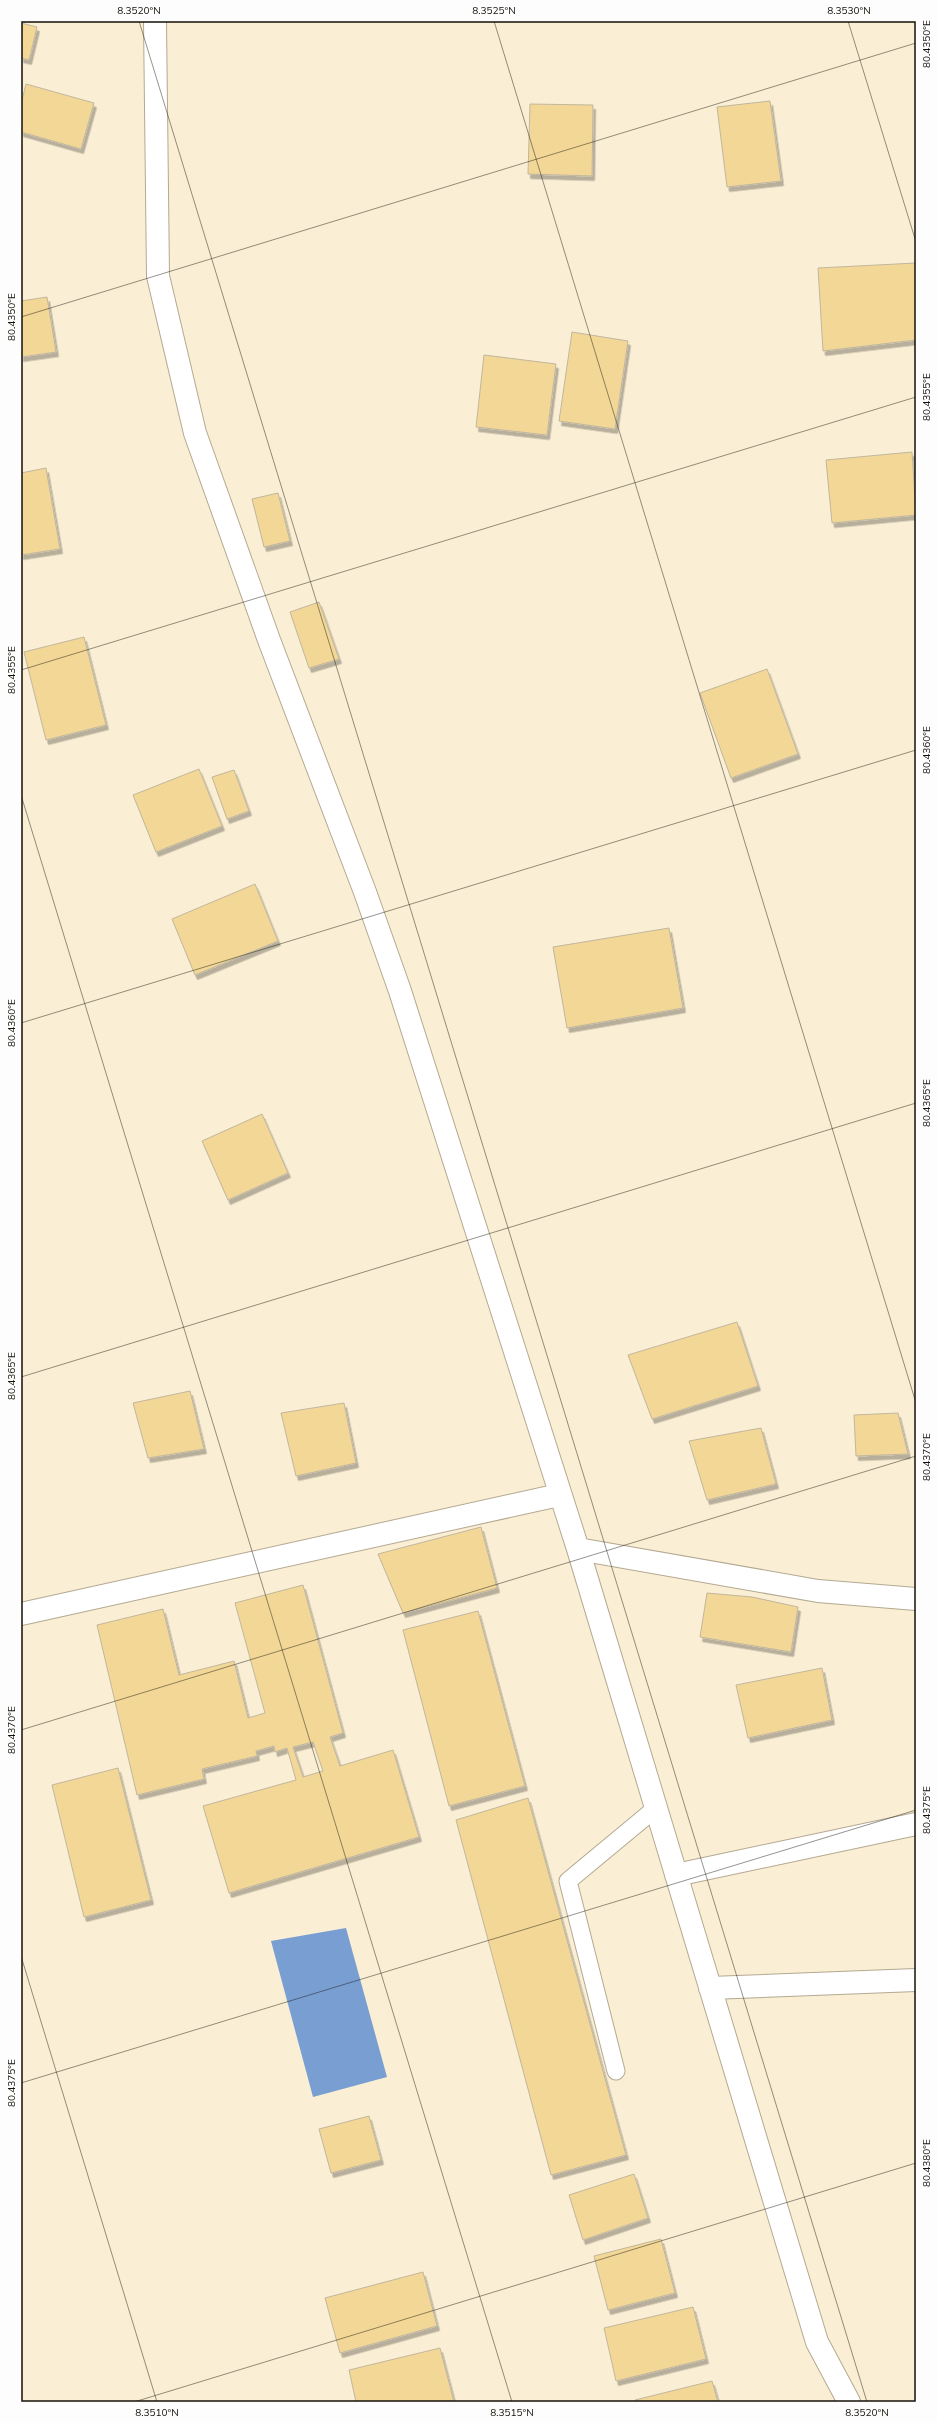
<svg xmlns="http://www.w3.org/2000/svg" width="937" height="2423" font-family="Mulish,sans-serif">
<defs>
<filter id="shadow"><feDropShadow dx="2.5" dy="4.5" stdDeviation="0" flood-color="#0004"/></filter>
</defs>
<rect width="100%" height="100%" fill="#faefd5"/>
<path fill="#799ed2" d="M 346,1928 L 387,2077 L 313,2097 L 271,1941 Z"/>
<path fill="#f2d796" stroke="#c1b69e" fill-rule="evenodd" filter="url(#shadow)" d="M 21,23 L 37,27 L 29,60 L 21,58 Z
M 26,84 L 94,103 L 81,149 L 21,132 L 21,104 Z
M 770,101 L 781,181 L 727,187 L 717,107 Z
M 530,104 L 593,105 L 592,176 L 528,174 Z
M 916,263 L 916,340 L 823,351 L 818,268 Z
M 47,297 L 56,352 L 21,357 L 21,301 Z
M 572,332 L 628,341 L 615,429 L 559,421 Z
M 484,355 L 556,364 L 547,435 L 476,427 Z
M 912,452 L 916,515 L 832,523 L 826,460 Z
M 46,468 L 60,549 L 21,555 L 21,473 Z
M 278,493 L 290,541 L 264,547 L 252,499 Z
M 319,602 L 339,659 L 309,668 L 290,612 Z
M 84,637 L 106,725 L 46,740 L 24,652 Z
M 767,669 L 798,754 L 731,778 L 700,693 Z
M 199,769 L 222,826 L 156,852 L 133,795 Z
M 234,770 L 249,811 L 227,819 L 212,777 Z
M 255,884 L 278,941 L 195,975 L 172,919 Z
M 669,928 L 683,1008 L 567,1028 L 553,947 Z
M 262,1114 L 288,1173 L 228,1200 L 202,1141 Z
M 737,1322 L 758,1386 L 652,1419 L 628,1355 Z
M 190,1391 L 204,1449 L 148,1458 L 133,1403 Z
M 344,1403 L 356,1463 L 296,1476 L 281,1413 Z
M 898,1413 L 908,1454 L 856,1456 L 854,1415 Z
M 761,1428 L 776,1484 L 707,1500 L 689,1441 Z
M 481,1527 L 497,1588 L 403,1613 L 378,1554 Z
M 303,1585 L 343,1733 L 330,1737 L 340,1766 L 393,1750 L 419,1837 L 229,1893 L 203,1806 L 296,1780 L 287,1748 L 275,1752 L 274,1746 L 256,1751 L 257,1756 L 202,1769 L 204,1779 L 137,1795 L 97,1625 L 163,1609 L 179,1675 L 234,1661 L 248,1718 L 265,1713 L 235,1603 ZM 313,1742 L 323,1771 L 303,1777 L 293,1747 Z
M 707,1593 L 752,1597 L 798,1607 L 791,1652 L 700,1637 Z
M 478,1611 L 525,1786 L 449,1806 L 403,1630 Z
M 822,1668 L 832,1720 L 748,1738 L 736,1685 Z
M 118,1768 L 151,1900 L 84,1917 L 52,1785 Z
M 528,1798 L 626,2155 L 551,2175 L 456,1820 Z
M 369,2116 L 381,2160 L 331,2173 L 319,2129 Z
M 634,2174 L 648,2218 L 583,2240 L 569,2195 Z
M 661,2239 L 675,2293 L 608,2310 L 594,2256 Z
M 423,2272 L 437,2326 L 340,2353 L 325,2298 Z
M 693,2307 L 706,2359 L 616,2381 L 604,2328 Z
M 440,2348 L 454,2402 L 356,2402 L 349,2370 Z
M 712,2381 L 718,2402 L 636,2402 L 635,2400 Z"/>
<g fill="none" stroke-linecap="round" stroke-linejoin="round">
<g stroke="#b4a991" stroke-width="19">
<path id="service" d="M 616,2071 L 568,1881 L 656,1808"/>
</g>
<g stroke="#b4a991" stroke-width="24">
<path id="minor" d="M 155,21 L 158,276 L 195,433 L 269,640 L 365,892 L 400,991 L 578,1549 L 817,2342 L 849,2402
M 578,1549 L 818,1591 L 916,1599
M 21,1614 L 559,1495
M 676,1875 L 916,1824
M 710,1988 L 916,1980"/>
</g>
<use href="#service" stroke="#fff" stroke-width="17"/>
<use href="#minor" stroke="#fff" stroke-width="22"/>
</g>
<path fill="none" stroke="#151109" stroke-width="1" stroke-opacity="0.45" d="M 139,21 L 867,2402M 494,21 L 916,1403M 848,21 L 916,242M 21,317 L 916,43M 21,670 L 916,397M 21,795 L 512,2402M 21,1023 L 916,750M 21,1377 L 916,1103M 21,1730 L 916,1456M 21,1956 L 157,2402M 21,2083 L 916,1810M 134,2402 L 916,2163"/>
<rect width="937" height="2423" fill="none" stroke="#fdfdfd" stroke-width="44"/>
<rect x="22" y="22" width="893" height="2379" fill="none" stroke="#151109" stroke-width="1.5"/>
<g font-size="10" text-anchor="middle" fill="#151109">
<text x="139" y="14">8.3520°N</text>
<text x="494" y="14">8.3525°N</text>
<text x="849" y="14">8.3530°N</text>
<text transform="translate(926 44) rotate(-90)" y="4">80.4350°E</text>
<text transform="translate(11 317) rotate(-90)" y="4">80.4350°E</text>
<text transform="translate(926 397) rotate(-90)" y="4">80.4355°E</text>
<text transform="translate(11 670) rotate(-90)" y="4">80.4355°E</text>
<text transform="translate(926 750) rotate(-90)" y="4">80.4360°E</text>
<text transform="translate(11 1023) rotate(-90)" y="4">80.4360°E</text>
<text transform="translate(926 1103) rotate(-90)" y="4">80.4365°E</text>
<text transform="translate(11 1376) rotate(-90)" y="4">80.4365°E</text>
<text transform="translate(926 1457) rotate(-90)" y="4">80.4370°E</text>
<text transform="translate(11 1730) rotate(-90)" y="4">80.4370°E</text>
<text transform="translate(926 1810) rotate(-90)" y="4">80.4375°E</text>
<text transform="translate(11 2083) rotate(-90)" y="4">80.4375°E</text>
<text transform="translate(926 2163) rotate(-90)" y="4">80.4380°E</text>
<text x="157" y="2416">8.3510°N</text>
<text x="512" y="2416">8.3515°N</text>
<text x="867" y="2416">8.3520°N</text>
</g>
</svg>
